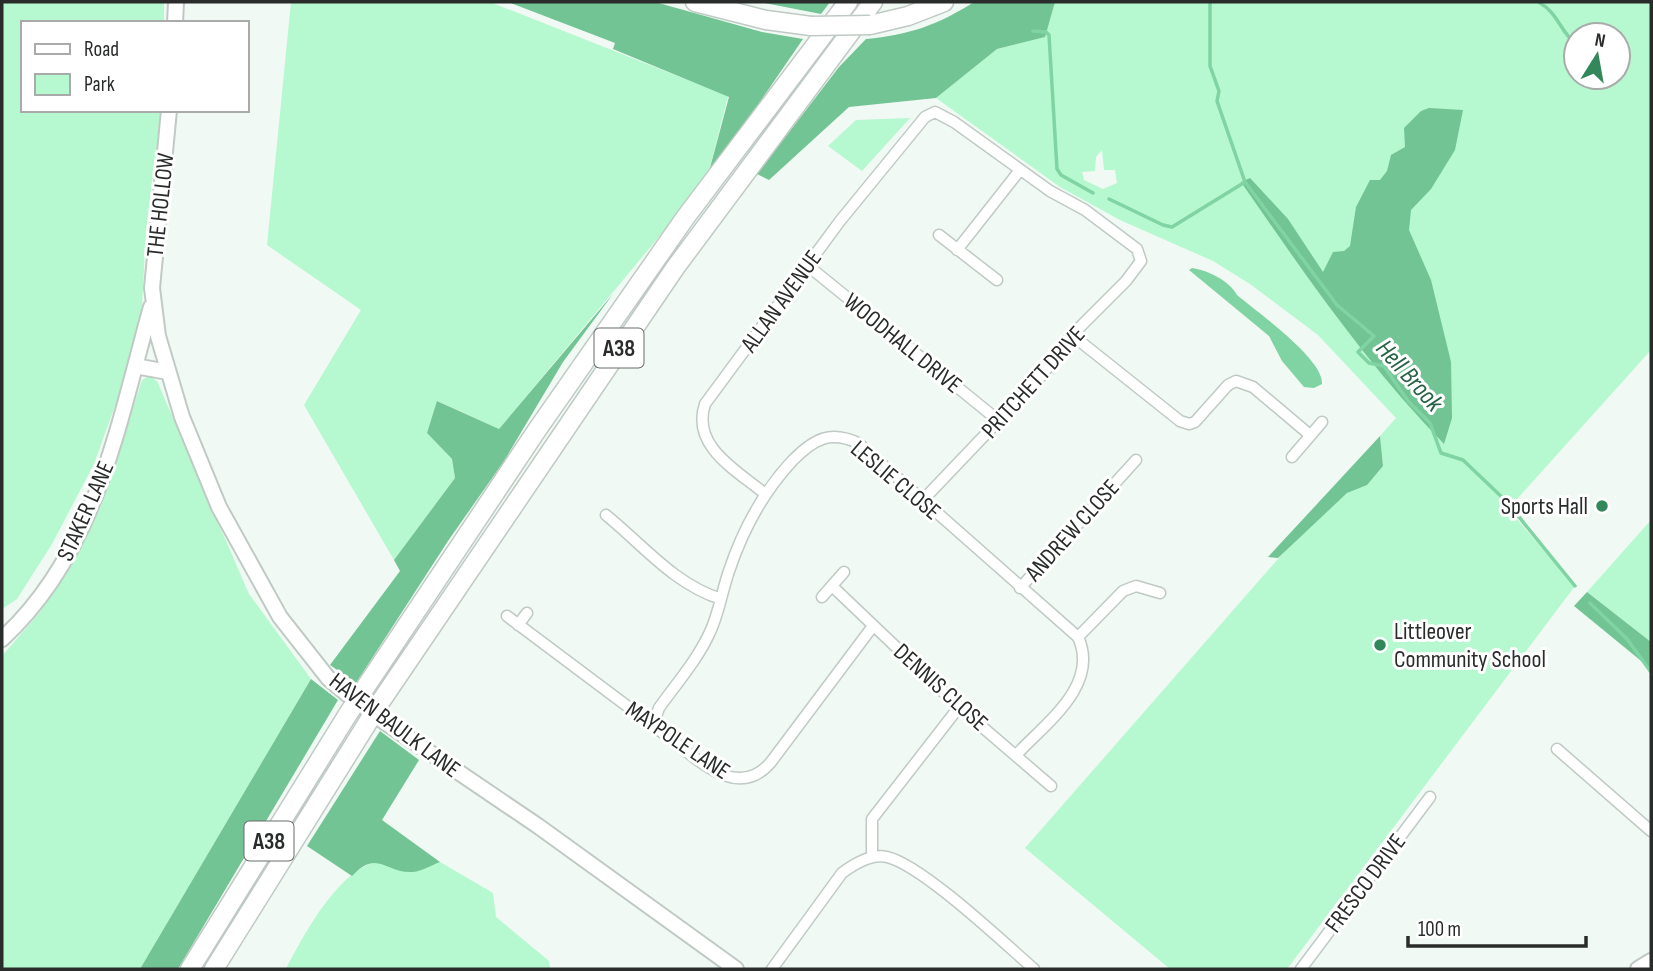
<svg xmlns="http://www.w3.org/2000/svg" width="1653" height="971" font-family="'Sofia Sans Condensed',sans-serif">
<rect width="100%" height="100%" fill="#f0f9f3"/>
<path fill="#b6f8cf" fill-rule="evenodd" d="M 2,2 L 164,2 L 164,23 L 23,23 L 23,110 L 161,110 L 146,230 L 142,306 L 129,367 L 94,464 L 52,544 L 17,599 L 2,609 Z
M 291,2 L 490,2 L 728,96 L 707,179 L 499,429 L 438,401 L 427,433 L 452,459 L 455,478 L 394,560 L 304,405 L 361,310 L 267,245 Z
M 1055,2 L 1651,2 L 1651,350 L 1508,509 L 1575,586 L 1287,969 L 1170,969 L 1025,848 L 1292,543 L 1347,493 L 1367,484 L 1383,466 L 1380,436 L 1396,418 L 1318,335 L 1250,284 L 1213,261 L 1120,220 L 1060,187 L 936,98 L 997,49 L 1044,37 ZM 1576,35 L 1618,35 L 1618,77 L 1576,77 ZM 1102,150 L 1104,170 L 1115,170 L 1117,183 L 1103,189 L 1084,180 L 1082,172 L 1095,171 L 1096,157 Z
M 910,118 L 862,171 L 828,146 L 856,120 Z
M 149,376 L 157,381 L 249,594 L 311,679 L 140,969 L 2,969 L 2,656 L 40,612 L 100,509 L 142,380 Z
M 1651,520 L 1651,642 L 1587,592 Z
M 377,862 L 413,872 L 440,862 L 493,893 L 496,917 L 549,961 L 550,969 L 286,969 C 303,936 339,869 377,862 Z"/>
<path fill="#72c494" d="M 508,2 L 655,2 L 762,32 L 803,39 L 707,179 L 729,97 L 613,49 L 615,43 Z
M 759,2 L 830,2 L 821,14 Z
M 974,2 L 1055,2 L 1045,37 L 997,49 L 936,98 L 849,107 L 769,180 L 757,174 L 839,67 L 866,39 C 909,35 938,25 974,2 Z
M 1429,108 L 1463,110 L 1455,150 L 1431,189 L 1411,210 L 1409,230 L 1431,280 L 1451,362 L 1452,418 L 1444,444 C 1367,365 1304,273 1241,182 L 1250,178 L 1288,219 L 1323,272 L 1333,252 L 1344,251 L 1350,246 L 1356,207 L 1370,180 L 1380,180 L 1387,171 L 1391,155 L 1405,147 L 1404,128 L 1421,111 Z
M 613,294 L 563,362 L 504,461 L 448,541 L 356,683 L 330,665 L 400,571 L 394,560 L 455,478 L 452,459 L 427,433 L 437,401 L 499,429 Z
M 1380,436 L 1383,466 L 1367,485 L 1347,493 L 1278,558 L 1268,557 Z
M 1587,592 L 1651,642 L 1651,669 L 1574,606 Z
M 311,679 L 338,700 L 178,969 L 140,969 Z
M 380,731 L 419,760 L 382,820 L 440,862 C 432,865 422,871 413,872 C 386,874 378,848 352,876 L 307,846 Z"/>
<path fill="#80d3a2" d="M 1192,268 C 1207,270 1230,281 1237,295 C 1257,312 1324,359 1322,384 L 1314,388 L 1304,387 L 1282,361 L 1269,336 L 1189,270 Z"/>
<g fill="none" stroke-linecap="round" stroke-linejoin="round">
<path stroke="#80d3a2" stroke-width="3.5" d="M 1540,3 C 1558,13 1561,33 1576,44
M 1033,31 L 1046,32 L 1049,35 L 1057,169 L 1061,175 L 1093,193
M 1245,182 L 1337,305 L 1374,336 L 1358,352 L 1369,363 L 1384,366 L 1408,401 L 1430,423 L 1441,453 L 1463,460 L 1506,501 L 1575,586
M 1109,199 L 1163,225 L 1172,227 L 1245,182 L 1217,101 L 1219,91 L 1210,66 L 1210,2
M 1590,603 L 1627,639 L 1651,672"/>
<g stroke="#c0cac4" stroke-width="13">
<path id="street" d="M 939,235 L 997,280
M 957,250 L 1020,170
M 807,265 L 999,421
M 1072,335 L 1180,421 L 1189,424 L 1195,422 L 1228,385 L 1236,381 L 1253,387 L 1310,435
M 1292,457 L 1322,422
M 764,493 C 736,470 691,446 705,404 L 840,221 L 925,117 L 935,112 L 954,122 L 1050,191 L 1085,210 L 1137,249 L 1141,261 L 1126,281 L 1072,335 L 1042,375 L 922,501
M 606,515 C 644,546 674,584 721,599
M 832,586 L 959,707 L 1051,786
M 1020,588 L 1136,460
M 822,597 L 844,572
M 507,616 L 639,715 L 655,719
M 518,625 L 527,613
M 1078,637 L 1123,591 L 1136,586 L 1160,593
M 655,719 L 659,708 C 676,684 698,659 710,632 C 719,613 722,591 729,571 C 743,529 763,492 793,460 C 814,439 830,430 858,443 L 1078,637 C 1100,685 1046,723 1017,754
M 655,719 L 660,731 C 693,754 736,804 771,762 L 873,626
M 1557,749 L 1651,831
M 872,857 L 872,819 L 959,707
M 772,969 L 842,873 C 854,864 871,853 887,857 C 922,865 1004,943 1034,969
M 1301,969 L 1430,797"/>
</g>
<g stroke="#c0cac4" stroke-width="18">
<path id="secondary" d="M 175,23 L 176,2
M 169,110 L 152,288 L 158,336 L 182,417 L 219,507 L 280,617 L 328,678 L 364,708 L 538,826 L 736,969
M 135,366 L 168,372
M 2,639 C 96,553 118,425 151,307
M 1638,969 L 1651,961"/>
</g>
<g stroke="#c0cac4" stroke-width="21">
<path id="highway" d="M 695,2 L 766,20 L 811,26
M 870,25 L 908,16 L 944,2
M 363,691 L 537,430 L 685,218 L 848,2
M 379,704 L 675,268 L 873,2
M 190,969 L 348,714
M 214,969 L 365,727"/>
</g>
<use href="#street" stroke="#fff" stroke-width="10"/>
<use href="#secondary" stroke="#fff" stroke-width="14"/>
<use href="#highway" stroke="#fff" stroke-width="18"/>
<g stroke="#c0cac4" stroke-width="21" stroke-linecap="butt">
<path id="highway-bridge" d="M 811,26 L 870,25
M 348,714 L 363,691
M 365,727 L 379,704"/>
</g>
<use href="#highway-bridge" stroke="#fff" stroke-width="18"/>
</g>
<g fill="#32875b" stroke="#fff" stroke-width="2.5">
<circle cx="1602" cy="506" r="7"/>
<circle cx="1380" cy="645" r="7"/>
</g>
<g text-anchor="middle" stroke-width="6" stroke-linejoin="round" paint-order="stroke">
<g fill="#fff" stroke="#696b6a" stroke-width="2">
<rect x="594.5" y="328.5" width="49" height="39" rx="5"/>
<rect x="244.5" y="821.5" width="49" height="39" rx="5"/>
</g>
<g font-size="23" font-weight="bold" fill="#292c2a">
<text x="619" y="356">A38</text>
<text x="269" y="849">A38</text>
</g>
<g font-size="24" fill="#292c2a" stroke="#fff">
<text transform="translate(160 205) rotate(-84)" y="8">THE HOLLOW</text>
<text transform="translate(781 301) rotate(-54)" y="8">ALLAN AVENUE</text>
<text transform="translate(903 343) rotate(39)" y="8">WOODHALL DRIVE</text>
<text transform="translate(1033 382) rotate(-48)" y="8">PRITCHETT DRIVE</text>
<text transform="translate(896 480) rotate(40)" y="8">LESLIE CLOSE</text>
<text transform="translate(85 511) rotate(-66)" y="8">STAKER LANE</text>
<text transform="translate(1072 530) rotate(-48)" y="8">ANDREW CLOSE</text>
<text transform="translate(941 687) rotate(42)" y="8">DENNIS CLOSE</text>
<text transform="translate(395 725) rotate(37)" y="8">HAVEN BAULK LANE</text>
<text transform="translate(678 740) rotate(34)" y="8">MAYPOLE LANE</text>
<text transform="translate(1365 883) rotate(-53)" y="8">FRESCO DRIVE</text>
</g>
<g font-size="24" fill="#292c2a" stroke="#fff" text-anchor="end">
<text x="1588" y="514">Sports Hall</text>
<text x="1394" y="639" text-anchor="start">Littleover<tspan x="1394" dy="28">Community School</tspan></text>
</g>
<g font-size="26" font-style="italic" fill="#276343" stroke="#fff">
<text transform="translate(1410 375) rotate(48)" y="9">Hell Brook</text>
</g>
</g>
<rect width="1653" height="971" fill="none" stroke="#292c2a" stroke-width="7"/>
<rect x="21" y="21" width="228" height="91" fill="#ffffff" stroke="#a9abaa" stroke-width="2"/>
<rect x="35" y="44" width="35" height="10" fill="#ffffff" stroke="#a9abaa" stroke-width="2"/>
<text x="84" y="56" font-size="21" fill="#292c2a">Road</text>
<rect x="35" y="74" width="35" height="21" fill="#b6f8cf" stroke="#a9abaa" stroke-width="2"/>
<text x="84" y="91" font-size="21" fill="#292c2a">Park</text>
<g transform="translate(1597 56) rotate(11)"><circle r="33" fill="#ffffff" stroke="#a9abaa" stroke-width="2"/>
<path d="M0-5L12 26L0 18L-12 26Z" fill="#32875b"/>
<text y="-10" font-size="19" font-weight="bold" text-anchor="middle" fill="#292c2a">N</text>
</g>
<path d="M1408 936v10h178v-10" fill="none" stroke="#292c2a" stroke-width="3.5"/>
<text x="1418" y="936" font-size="21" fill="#292c2a" stroke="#ffffff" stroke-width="5" paint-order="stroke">100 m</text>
</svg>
